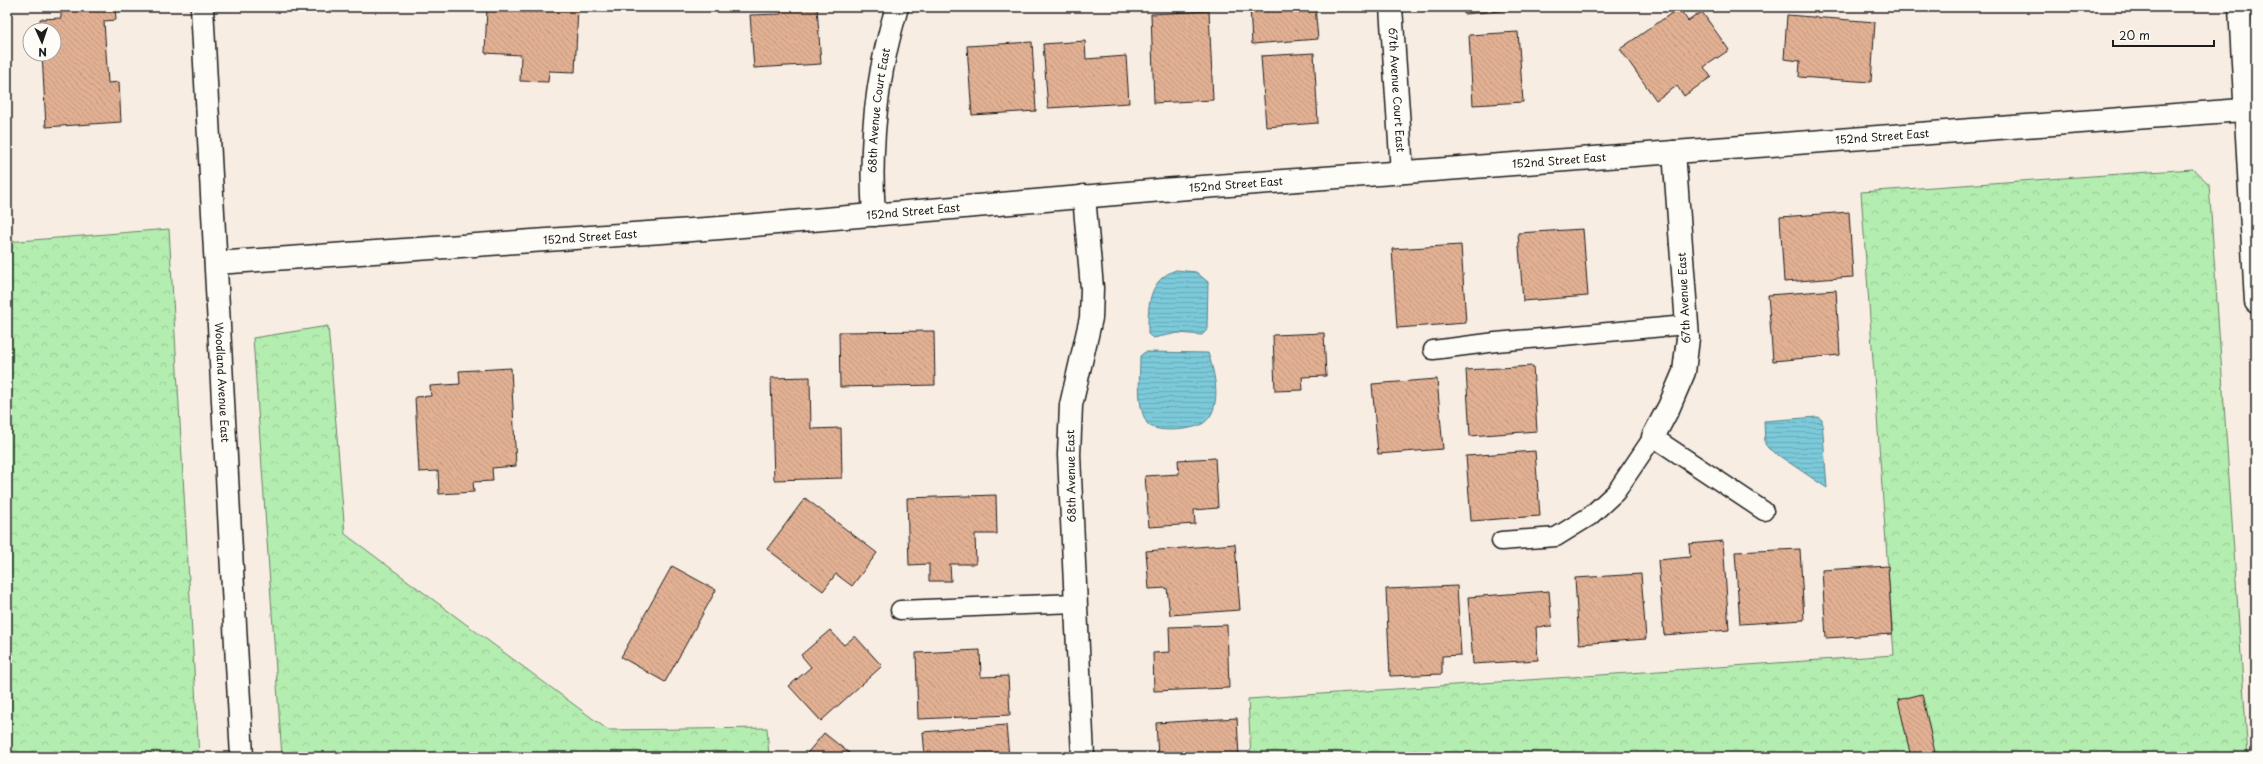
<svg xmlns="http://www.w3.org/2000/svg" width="2263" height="764" font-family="'Playpen Sans',sans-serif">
<defs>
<pattern id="forest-crowns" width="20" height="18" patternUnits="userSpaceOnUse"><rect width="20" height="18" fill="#b4edb0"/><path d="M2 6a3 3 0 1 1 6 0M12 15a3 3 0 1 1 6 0" fill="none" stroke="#9acb97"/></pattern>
<pattern id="water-rules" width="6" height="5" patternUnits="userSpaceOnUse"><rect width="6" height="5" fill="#7bc9d9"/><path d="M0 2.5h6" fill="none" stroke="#6aacba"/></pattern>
<pattern id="building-back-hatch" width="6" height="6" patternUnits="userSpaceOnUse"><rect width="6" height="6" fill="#e2b093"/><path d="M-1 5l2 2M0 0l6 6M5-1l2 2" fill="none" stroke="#c1977e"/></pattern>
</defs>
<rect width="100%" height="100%" fill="#f8ede3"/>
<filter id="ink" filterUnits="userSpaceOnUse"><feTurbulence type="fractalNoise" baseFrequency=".025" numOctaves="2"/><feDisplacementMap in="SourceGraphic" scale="8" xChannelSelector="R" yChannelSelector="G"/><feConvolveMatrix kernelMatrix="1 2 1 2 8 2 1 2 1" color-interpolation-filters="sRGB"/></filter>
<g filter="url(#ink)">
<path fill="url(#forest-crowns)" stroke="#688466" d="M 2193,169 L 2209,184 L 2248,757 L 1251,757 L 1248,699 L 1894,655 L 1861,192 Z
M 169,229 L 199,757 L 7,757 L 7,242 Z
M 328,326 L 345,534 L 608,730 L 767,728 L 769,757 L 282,757 L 253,338 Z"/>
<path fill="url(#water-rules)" stroke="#55848d" d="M 1176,270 L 1196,272 L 1208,282 L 1207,330 L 1202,335 L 1178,333 L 1153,338 L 1148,334 C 1148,308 1147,280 1176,270 Z
M 1145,352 L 1208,353 C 1214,371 1220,395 1212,413 C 1210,417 1206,422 1202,424 C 1192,430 1154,434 1147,423 C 1136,405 1140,377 1140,356 Z
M 1818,417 L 1822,420 L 1827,488 L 1769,449 L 1765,444 L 1764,421 Z"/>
<path fill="url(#building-back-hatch)" stroke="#1c1c1c" d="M 61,7 L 115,7 L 116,20 L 104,21 L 108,83 L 119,82 L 121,122 L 46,127 L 42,54 L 54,54 L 54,30 L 41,30 L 40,19 L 61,18 Z
M 487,7 L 578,7 L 575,72 L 549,71 L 548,82 L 520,81 L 521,55 L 485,53 Z
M 781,7 L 817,7 L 821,64 L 754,68 L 750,15 L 781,14 Z
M 1250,7 L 1315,7 L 1318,39 L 1252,44 Z
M 1464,7 L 1550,7 L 1464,14 Z
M 1679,8 L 1688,21 L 1702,12 L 1729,50 L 1704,67 L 1711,77 L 1684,96 L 1677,86 L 1656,100 L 1620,49 Z
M 1209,11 L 1213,100 L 1154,103 L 1151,14 Z
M 1787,15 L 1875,22 L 1871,82 L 1799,77 L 1800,61 L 1784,59 Z
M 1518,32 L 1523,102 L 1473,105 L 1469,35 Z
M 1085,41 L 1086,59 L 1126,56 L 1129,103 L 1048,108 L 1043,44 Z
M 1032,42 L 1036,111 L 972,115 L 967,46 Z
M 1314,53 L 1318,123 L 1266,127 L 1261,56 Z
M 1849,212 L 1853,277 L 1784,282 L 1780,217 Z
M 1583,229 L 1588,296 L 1523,301 L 1518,233 Z
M 1461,245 L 1466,323 L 1397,328 L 1392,249 Z
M 1836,290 L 1840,355 L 1773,361 L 1768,295 Z
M 934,331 L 935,385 L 840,387 L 839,332 Z
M 1324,333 L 1326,376 L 1302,377 L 1303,390 L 1275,391 L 1273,335 Z
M 1533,366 L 1537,431 L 1470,436 L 1466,370 Z
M 511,368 L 516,466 L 492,468 L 493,481 L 473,482 L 474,492 L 439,494 L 438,471 L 419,472 L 415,397 L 431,396 L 430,386 L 460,384 L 459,371 Z
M 810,377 L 811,429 L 841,428 L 842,478 L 774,480 L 771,378 Z
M 1437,379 L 1443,449 L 1378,454 L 1372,384 Z
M 1535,451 L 1540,516 L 1471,521 L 1466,456 Z
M 1215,458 L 1218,508 L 1194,510 L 1195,524 L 1149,527 L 1145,476 L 1179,474 L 1178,460 Z
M 996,495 L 997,534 L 975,534 L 976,564 L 950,564 L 951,581 L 929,581 L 929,564 L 909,565 L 907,498 Z
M 805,498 L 877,553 L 852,586 L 836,574 L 823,591 L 767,549 Z
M 1723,541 L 1729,630 L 1664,635 L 1658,560 L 1690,557 L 1689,544 Z
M 1235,544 L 1240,610 L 1170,615 L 1167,588 L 1149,589 L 1146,551 Z
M 1800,549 L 1804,620 L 1740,624 L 1735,552 Z
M 672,566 L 716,590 L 665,682 L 621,657 Z
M 1888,566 L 1892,634 L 1826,638 L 1822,570 Z
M 1641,574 L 1646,639 L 1579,644 L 1575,578 Z
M 1457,586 L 1461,655 L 1442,656 L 1442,674 L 1390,676 L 1386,589 Z
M 1549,591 L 1552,626 L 1536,627 L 1538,660 L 1473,664 L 1468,597 Z
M 1227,625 L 1229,688 L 1154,691 L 1153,653 L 1170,652 L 1169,627 Z
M 830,630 L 844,645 L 855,636 L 882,666 L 821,721 L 789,686 L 811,667 L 801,655 Z
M 980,650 L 981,677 L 1008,676 L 1010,715 L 918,719 L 916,653 Z
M 1922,694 L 1935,753 L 1911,757 L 1898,700 Z
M 1237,718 L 1239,757 L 1158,757 L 1156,723 Z
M 1006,725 L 1009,757 L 925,757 L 923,732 Z
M 824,733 L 854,757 L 804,757 Z"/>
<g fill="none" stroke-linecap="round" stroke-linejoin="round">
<g stroke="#1c1c1c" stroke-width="21">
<path id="lane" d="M 1433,350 L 1496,342 L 1686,325
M 1501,541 L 1556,537 L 1590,516 L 1616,492 L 1653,437 L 1764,511
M 900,610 L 1076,603"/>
</g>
<g stroke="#1c1c1c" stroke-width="25">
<g id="street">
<path id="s1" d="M 1391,7 L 1402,172"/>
<path d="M 2240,7 L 2256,302"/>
<path id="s2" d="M 874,215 C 869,145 877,74 897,7"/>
<path d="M 1653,437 L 1669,407 L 1684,372 L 1688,338 L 1674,152"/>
<path d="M 1083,757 L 1069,455 L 1071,405 L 1091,318 L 1092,288 L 1084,196"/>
</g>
</g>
<g stroke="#1c1c1c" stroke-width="25">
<g id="secondary">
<path id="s3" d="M 202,7 L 242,757"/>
<path id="s4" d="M 216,263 L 720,228 L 1162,190 L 2256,109"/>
</g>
</g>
<use href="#lane" stroke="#fdfcf7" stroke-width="18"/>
<use href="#street" stroke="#fdfcf7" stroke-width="22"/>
<use href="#secondary" stroke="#fdfcf7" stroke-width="22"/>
</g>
</g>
<g text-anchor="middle" stroke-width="3" stroke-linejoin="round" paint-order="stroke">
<g font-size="11" fill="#1c1c1c" stroke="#fdfcf7">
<text dy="4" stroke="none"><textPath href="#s1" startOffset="83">67th Avenue Court East</textPath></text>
<text dy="4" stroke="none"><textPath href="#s2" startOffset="105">68th Avenue Court East</textPath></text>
<text dy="4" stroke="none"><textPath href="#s4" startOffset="1671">152nd Street East</textPath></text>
<text dy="4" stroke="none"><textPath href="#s4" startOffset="1347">152nd Street East</textPath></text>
<text dy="4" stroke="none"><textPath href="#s4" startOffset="1023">152nd Street East</textPath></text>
<text dy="4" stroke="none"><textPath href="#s4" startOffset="699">152nd Street East</textPath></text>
<text dy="4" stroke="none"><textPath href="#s4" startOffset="375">152nd Street East</textPath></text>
<text transform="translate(1684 298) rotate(-93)" y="4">67th Avenue East</text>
<text dy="4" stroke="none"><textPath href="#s3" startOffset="376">Woodland Avenue East</textPath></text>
<text transform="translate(1071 476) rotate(-91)" y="4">68th Avenue East</text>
</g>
</g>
<rect width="2263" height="764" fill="none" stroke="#fdfcf7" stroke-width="24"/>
<rect x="12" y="12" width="2239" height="740" fill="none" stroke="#1c1c1c" stroke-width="1.5" filter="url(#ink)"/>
<g transform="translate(42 42) rotate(177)"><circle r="19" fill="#fdfcf7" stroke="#a3a29f"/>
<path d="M0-3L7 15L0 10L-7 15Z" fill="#1c1c1c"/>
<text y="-6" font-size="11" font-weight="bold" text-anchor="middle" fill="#1c1c1c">N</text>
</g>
<path d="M2113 40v6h101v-6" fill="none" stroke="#1c1c1c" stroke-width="2"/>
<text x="2119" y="40" font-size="12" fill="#1c1c1c" stroke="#fdfcf7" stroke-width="3" paint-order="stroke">20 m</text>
</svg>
